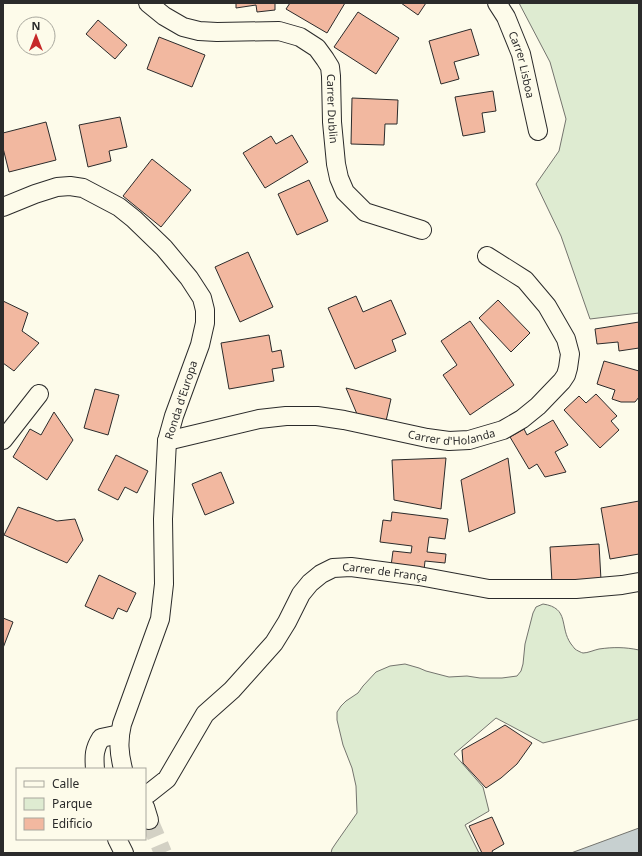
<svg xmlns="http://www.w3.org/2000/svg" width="642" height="856" font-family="'Noto Sans',sans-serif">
<rect width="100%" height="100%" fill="#fdfbea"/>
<path fill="#deebd1" stroke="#74746e" d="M 519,3 L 639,3 L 639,313 L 590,319 L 561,236 L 536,184 L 559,151 L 566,119 L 550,62 Z
M 543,604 C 570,608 559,627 571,644 C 572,645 574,648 575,649 C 576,650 582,653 583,653 C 588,653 594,650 599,649 C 613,647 625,647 639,650 L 639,719 L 543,743 L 496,718 L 454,754 L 483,787 L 489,811 L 465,825 L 479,853 L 331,853 L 332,849 L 336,843 L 357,813 L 356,786 L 352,768 L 343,745 L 337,720 L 337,712 L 341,706 L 346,701 L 358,693 L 363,686 L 376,672 L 390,666 L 405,664 L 419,668 L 426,671 L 449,677 L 467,676 L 480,678 L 502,678 L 517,676 L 521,671 L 523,664 L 525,644 L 533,613 L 536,607 Z"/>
<path fill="#c7d0d0" stroke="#74746e" d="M 639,828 L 639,853 L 571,853 Z"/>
<path fill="#f2b8a0" stroke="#2b2b2b" d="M 236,3 L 275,3 L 275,10 L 257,12 L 256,5 L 236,8 Z
M 290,3 L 345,3 L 327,33 L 286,9 Z
M 401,3 L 426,3 L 418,15 Z
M 358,12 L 399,38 L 376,74 L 334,47 Z
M 98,20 L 127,45 L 115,59 L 86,34 Z
M 471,29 L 479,55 L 454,62 L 459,79 L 441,84 L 429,41 Z
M 159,37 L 205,55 L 192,87 L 147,69 Z
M 493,91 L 496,111 L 482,113 L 485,132 L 463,136 L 455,97 Z
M 352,98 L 398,100 L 397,124 L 385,124 L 384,145 L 351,144 Z
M 120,117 L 127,147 L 109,151 L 111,161 L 88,167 L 79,125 Z
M 46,122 L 56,160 L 9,172 L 3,148 L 3,133 Z
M 292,135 L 308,162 L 265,188 L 243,153 L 271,136 L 276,144 Z
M 152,159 L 191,190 L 161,227 L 123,196 Z
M 309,180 L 328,221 L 297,235 L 278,194 Z
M 248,252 L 273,307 L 240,322 L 215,267 Z
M 356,296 L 363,312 L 391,300 L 406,334 L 392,340 L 396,351 L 355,369 L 328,308 Z
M 498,300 L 530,333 L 511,352 L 479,318 Z
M 3,301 L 28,313 L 22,331 L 39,343 L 14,371 L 3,363 Z
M 470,321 L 514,385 L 470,415 L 443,375 L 457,365 L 441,341 Z
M 639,322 L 639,348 L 619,351 L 618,342 L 597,344 L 595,329 Z
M 269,335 L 272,352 L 281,350 L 284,367 L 272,369 L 274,381 L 229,389 L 221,343 Z
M 604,361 L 639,371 L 639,397 L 635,402 L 621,402 L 612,399 L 615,390 L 597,384 Z
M 346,388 L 391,399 L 386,421 L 357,414 Z
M 95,389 L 119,395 L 108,435 L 84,428 Z
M 596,394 L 617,416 L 611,421 L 619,430 L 600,448 L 564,410 L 579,396 L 586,403 Z
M 54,412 L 73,440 L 47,480 L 13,457 L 30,429 L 41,435 Z
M 553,420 L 568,445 L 555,452 L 566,472 L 545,477 L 537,464 L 529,469 L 510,437 L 524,429 L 527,435 Z
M 116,455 L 148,471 L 137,493 L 125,487 L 118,500 L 98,490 Z
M 446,458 L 441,509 L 394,500 L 392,460 Z
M 508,458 L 515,513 L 469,532 L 461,480 Z
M 221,472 L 234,503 L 205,515 L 192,484 Z
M 639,501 L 639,554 L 610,559 L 601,508 Z
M 18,507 L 57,521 L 75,519 L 83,540 L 67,563 L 4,535 Z
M 392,512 L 448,519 L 445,539 L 429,537 L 427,552 L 446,554 L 445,563 L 425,561 L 424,570 L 391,566 L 393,551 L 411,553 L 412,546 L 380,542 L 383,520 L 391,521 Z
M 599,544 L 601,580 L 552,583 L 550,547 Z
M 99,575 L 136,593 L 127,612 L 118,608 L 113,619 L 85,606 Z
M 3,618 L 13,622 L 3,648 Z
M 505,725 L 532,743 L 517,764 L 501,778 L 486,788 L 463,763 L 462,750 L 487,736 Z
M 492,817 L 504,844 L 492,851 L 493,853 L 482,853 L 469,826 Z"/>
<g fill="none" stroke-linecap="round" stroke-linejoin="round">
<path stroke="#d3d1c4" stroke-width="18" stroke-dasharray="18 9" stroke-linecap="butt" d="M 149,820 L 163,853"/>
<g stroke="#2b2b2b" stroke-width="20">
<g id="minor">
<path id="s1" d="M 148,3 L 164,16 L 183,27 L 199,31 L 217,32 L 279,31 L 300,37 L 317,48 L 325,59 L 330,67 L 331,76 L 332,122 L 336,164 L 339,178 L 345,192 L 365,212 L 422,230"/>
<path id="s2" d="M 497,3 L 506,17 L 521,54 L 538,131"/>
<path d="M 3,207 L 35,194 L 57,187 L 70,186 L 83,188 L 119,207 L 134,219 L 164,248 L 189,278 L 202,298 L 205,310 L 205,323 L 200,345 L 174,416 L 167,441 L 163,519 L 164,584 L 160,619 L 122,724 C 118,741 119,753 123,769"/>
<path d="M 3,440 L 39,394"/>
<path id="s3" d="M 167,441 L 259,419 L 286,416 L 317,416 L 344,420 L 427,438 L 449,441 L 469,440 L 503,430 L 522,419 L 538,406 L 562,381 L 566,375 L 568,368 L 570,354 L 566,339 L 547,306 L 525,280 L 487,256"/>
<path d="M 95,769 C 94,756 94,749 101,738 L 120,734"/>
<path id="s4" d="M 145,795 L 148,794 L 167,779 L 205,714 L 232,690 L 274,643 L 287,622 L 301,594 L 310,583 L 321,574 L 333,568 L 351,567 L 419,576 L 489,589 L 576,589 L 622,585 L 639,582"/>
<path d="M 145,807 L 149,820"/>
<path d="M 117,839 L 124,853"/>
</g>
</g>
<use href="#minor" stroke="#fdfbea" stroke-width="18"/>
</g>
<g text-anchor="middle" stroke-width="3" stroke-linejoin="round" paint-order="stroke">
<g font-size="11" fill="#2b2b2b" stroke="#fdfbea">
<text dy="4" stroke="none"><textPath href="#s2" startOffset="67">Carrer Lisboa</textPath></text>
<text dy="4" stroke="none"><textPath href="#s1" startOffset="246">Carrer Dublin</textPath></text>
<text transform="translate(181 400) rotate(-72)" y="4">Ronda d'Europa</text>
<text dy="4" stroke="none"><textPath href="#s3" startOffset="290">Carrer d'Holanda</textPath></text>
<text dy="4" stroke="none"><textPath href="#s4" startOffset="352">Carrer de França</textPath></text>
</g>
</g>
<rect width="642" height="856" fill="none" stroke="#2b2b2b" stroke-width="8"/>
<rect x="16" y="768" width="130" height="72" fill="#fdfbea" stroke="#a9a89e"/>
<rect x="24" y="781" width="20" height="6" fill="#fdfbea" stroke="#a9a89e"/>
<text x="52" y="788" font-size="12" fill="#2b2b2b">Calle</text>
<rect x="24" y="798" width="20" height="12" fill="#deebd1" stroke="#a9a89e"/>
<text x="52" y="808" font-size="12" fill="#2b2b2b">Parque</text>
<rect x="24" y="818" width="20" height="12" fill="#f2b8a0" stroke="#a9a89e"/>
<text x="52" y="828" font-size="12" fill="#2b2b2b">Edificio</text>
<g transform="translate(36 36)"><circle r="19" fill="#fdfbea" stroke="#a9a89e"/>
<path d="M0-3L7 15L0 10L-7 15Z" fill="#c62828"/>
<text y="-6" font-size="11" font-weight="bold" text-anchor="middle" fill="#2b2b2b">N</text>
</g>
</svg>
